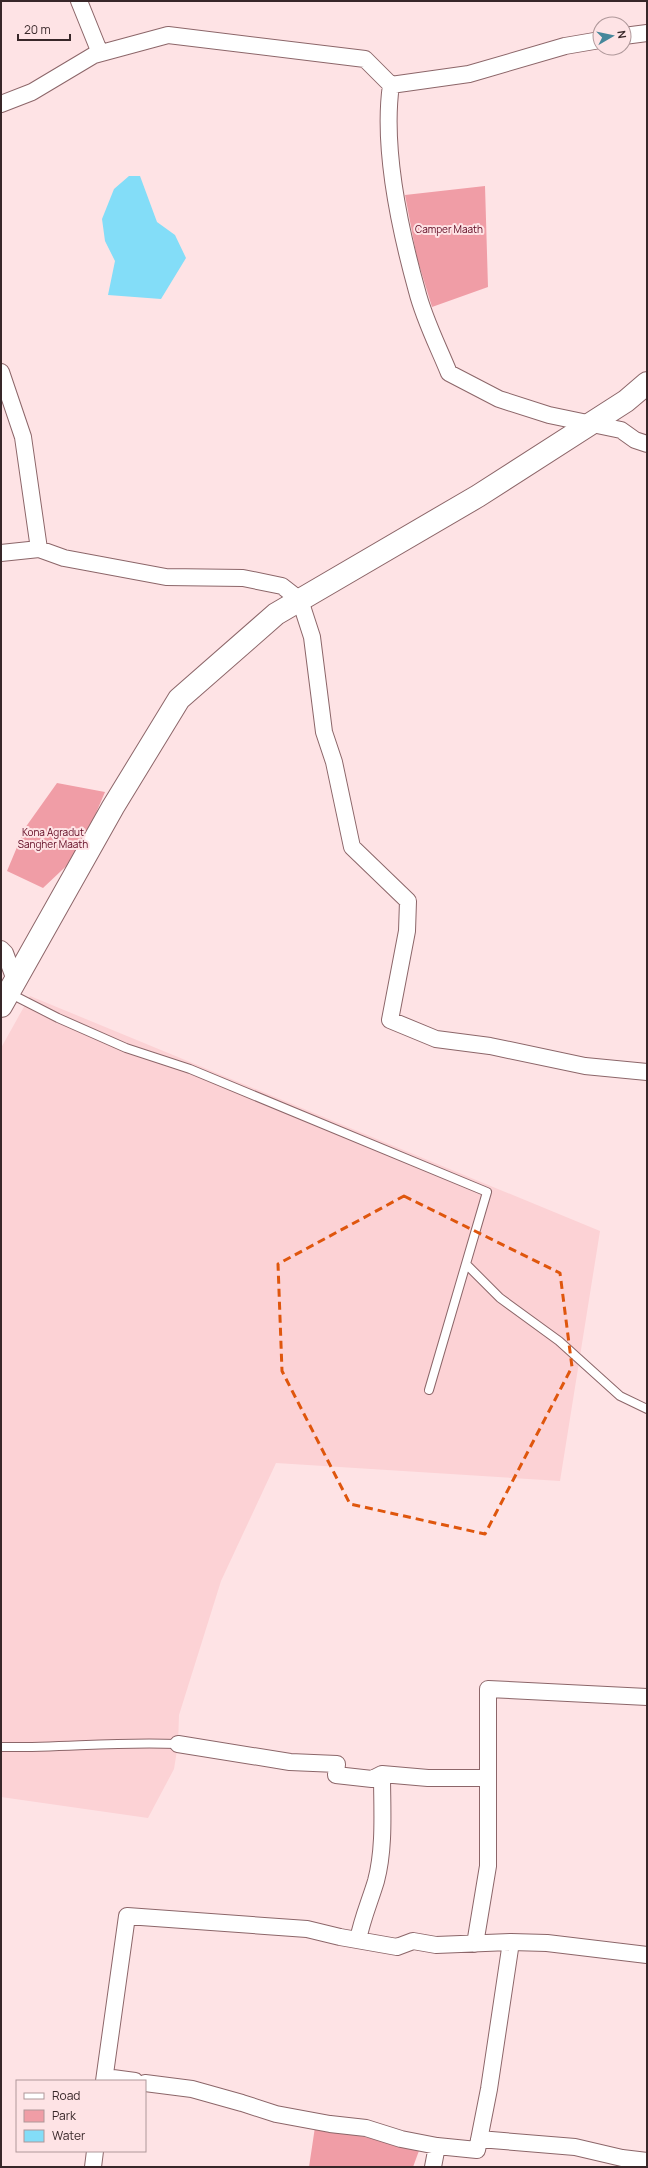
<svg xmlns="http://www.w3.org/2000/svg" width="648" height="2168" font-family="Manrope,sans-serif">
<rect width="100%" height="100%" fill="#fee3e5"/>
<path fill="#fcd2d5" d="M 30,996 L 600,1231 L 560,1481 L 276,1463 L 221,1581 L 179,1715 L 178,1744 L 174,1769 L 148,1818 L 1,1797 L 1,1048 Z"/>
<path fill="#f09da6" d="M 485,186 L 488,287 L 432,307 L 417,258 L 405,195 Z
M 57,783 L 105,792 L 78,855 L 43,888 L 7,871 L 25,828 Z
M 315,2127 L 420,2148 L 413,2167 L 309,2167 Z"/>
<path fill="#83ddf8" d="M 129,176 L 140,176 L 157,222 L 175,235 L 186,258 L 161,299 L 108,295 L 115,261 L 105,241 L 102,219 L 114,189 Z"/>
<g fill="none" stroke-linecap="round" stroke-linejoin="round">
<g stroke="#8c6669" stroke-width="10">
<path id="lane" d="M 9,993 L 58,1018 L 126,1048 L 190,1069 L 487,1192 L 429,1390
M 466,1264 L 500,1298 L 559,1341 L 620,1396 L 647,1409
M 1,1747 C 60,1748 119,1741 178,1744"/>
</g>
<g stroke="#8c6669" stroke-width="18">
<path id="street" d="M 79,1 L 100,53
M 624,36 L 647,33
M 391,85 C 382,148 400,230 417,291 C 424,319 438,346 449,373 L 499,399 L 549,415 L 621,430 L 635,440 L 647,444
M 391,85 L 469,74 L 565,46 L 600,40
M 1,104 L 32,92 L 94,55 L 168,35 L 365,59 L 391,85
M 1,372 L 23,437 L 39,549
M 1,553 L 39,549 L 64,558 L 166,577 L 243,578 L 282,586 L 300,600 L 312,637 L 324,732 L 334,762 L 352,847 L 408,901 L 407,931 L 390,1020 L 436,1039 L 490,1046 L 585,1066 L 647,1072
M 1,949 L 5,953 L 15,980
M 178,1744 L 290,1762 L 337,1764 L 336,1775 L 372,1779 L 382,1774 L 428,1778 L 486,1778
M 358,1940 C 362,1919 370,1901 376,1881 C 385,1847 382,1809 382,1774
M 511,1942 L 547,1943 L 647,1955
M 475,1944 L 488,1866 L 488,1689 L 647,1697
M 105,2077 L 135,2081
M 104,2081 L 127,1916 L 307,1929 L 340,1937 L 397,1947 L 413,1941 L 436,1945 L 511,1942 L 489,2089 L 477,2150 L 437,2146 L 401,2139 L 366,2128 L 330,2124 L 276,2114 L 242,2103 L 192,2089 L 145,2083
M 479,2139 L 575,2147 L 622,2158 L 647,2161
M 93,2167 L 95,2151
M 433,2167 L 437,2146"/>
</g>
<g stroke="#8c6669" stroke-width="24">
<path id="primary" d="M 1,1006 L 113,807 L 179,699 L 276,614 L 478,496 L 626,401 L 647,383"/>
</g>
<use href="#lane" stroke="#fff" stroke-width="8"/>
<use href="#street" stroke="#fff" stroke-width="16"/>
<use href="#primary" stroke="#fff" stroke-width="22"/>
</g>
<path fill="none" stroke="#df560d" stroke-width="3" stroke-dasharray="8 5" stroke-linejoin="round" d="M 404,1196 L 560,1273 L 572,1367 L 485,1534 L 350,1504 L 282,1371 L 278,1264 Z"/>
<g text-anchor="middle" stroke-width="4" stroke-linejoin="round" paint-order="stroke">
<g font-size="10" fill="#5e061f" stroke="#fee3e5">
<text x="449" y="233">Camper Maath</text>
<text x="53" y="836">Kona Agradut<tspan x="53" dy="12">Sangher Maath</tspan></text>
</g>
</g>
<rect width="648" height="2168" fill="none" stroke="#382729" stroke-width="4"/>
<rect x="16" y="2080" width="130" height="72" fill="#fee3e5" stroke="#af989a"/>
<rect x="24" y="2093" width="20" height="6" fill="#ffffff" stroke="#af989a"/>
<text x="52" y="2100" font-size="12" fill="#382729">Road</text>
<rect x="24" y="2110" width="20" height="12" fill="#f09da6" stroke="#af989a"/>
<text x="52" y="2120" font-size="12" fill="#382729">Park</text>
<rect x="24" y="2130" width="20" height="12" fill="#83ddf8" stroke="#af989a"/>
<text x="52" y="2140" font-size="12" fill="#382729">Water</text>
<g transform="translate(612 36) rotate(81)"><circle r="19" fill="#fee3e5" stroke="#af989a"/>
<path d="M0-3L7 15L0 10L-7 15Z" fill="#47879b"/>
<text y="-6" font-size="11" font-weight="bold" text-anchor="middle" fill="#382729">N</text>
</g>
<path d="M18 34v6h52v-6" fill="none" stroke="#382729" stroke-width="2"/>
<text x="24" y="34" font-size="12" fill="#382729" stroke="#fee3e5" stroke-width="3" paint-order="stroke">20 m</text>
</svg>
